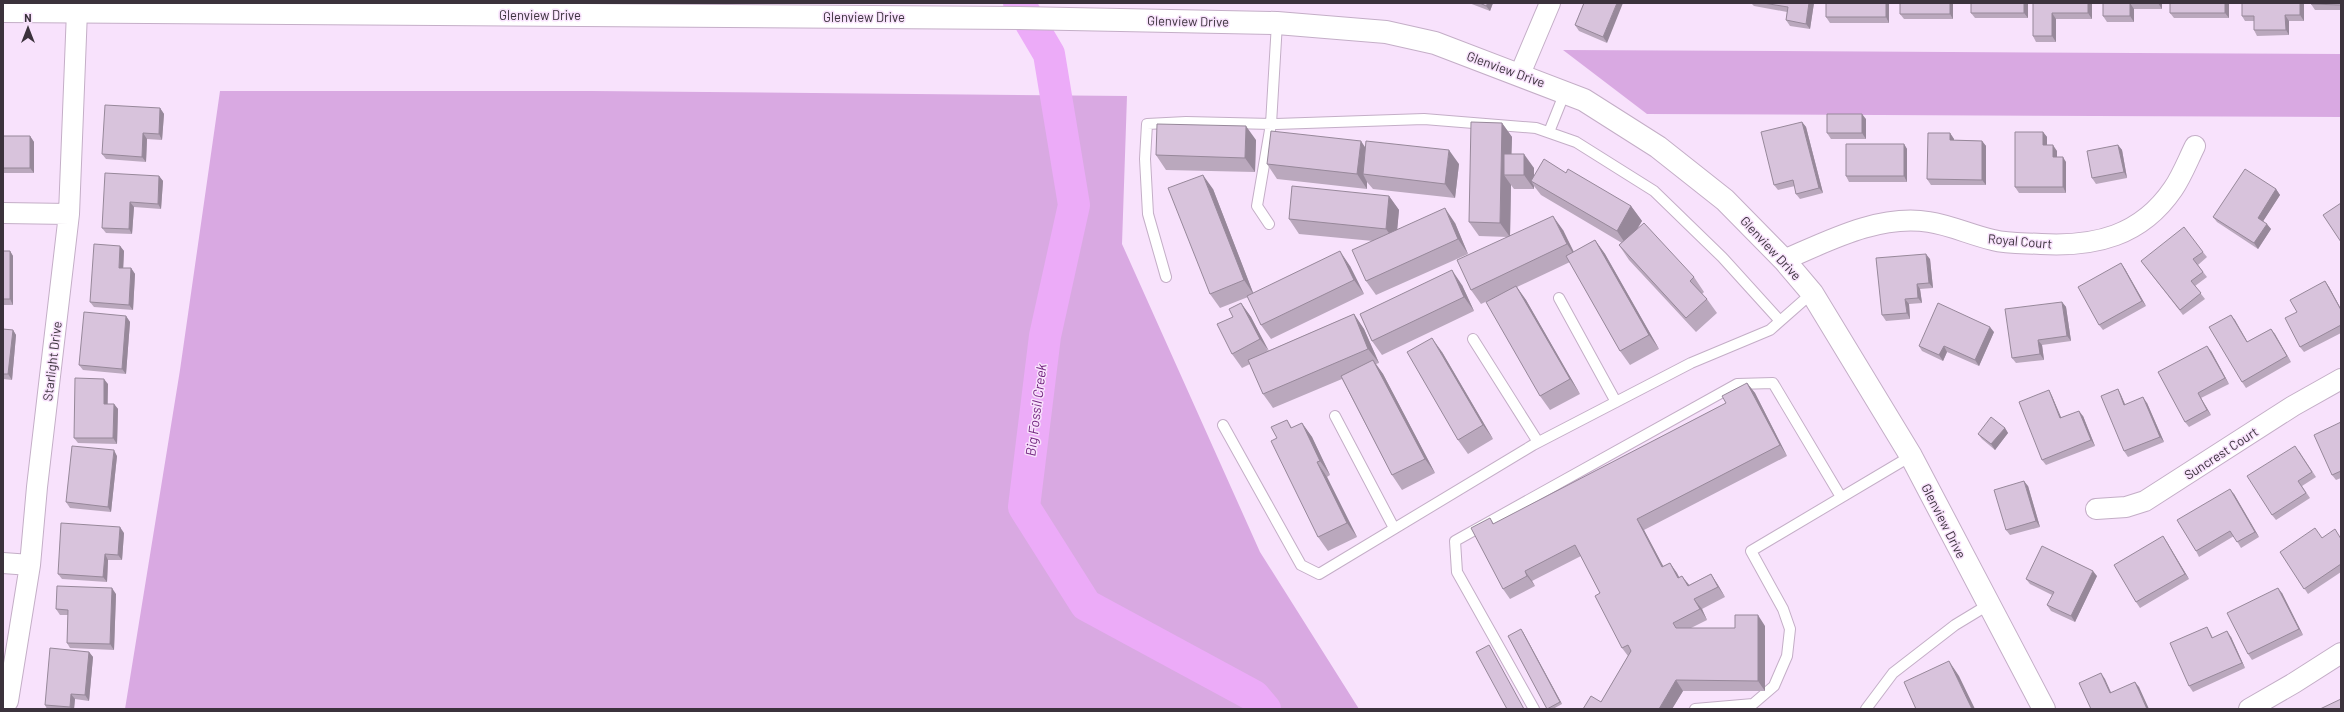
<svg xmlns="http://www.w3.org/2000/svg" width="2344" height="712" font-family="Barlow,sans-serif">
<rect width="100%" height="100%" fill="#f8e2fc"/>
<path fill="#d9a9e2" d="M 1563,50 L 2341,54 L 2341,117 L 1647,114 Z
M 220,91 L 592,91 L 1127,96 L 1122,244 L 1260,552 L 1359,709 L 125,709 L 180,370 Z"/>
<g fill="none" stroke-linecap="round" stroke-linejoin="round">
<path stroke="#ecabf8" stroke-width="32" d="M 1019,3 L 1049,54 L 1074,205 L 1045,336 L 1024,507 L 1086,605 L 1254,696 L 1265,709"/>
<g stroke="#c4aec7" stroke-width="12">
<path id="service" d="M 1549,132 L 1565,92
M 1269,224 L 1257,206 L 1271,124 L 1277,23
M 1166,277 L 1148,214 L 1145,159 L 1147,124 L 1186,122 L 1276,124 L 1424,119 L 1536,128 L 1576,142 L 1654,191 L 1722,257 L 1780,321
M 1559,298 L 1616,402
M 1473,339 L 1538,442
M 1335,416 L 1394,528
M 1223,425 L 1301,565 L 1319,574 L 1533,445 L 1691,363 L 1770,330 L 1812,293
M 1534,709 L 1457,572 L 1455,541 L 1737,384 L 1773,383 L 1841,497
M 1695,709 L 1753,704 L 1774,686 L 1787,656 L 1790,629 L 1783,609 L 1751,551 L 1911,456
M 1866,709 L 1893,673 L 1955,625 L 1988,605"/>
</g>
<g stroke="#c4aec7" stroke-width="22">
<path id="minor" d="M 1520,74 L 1550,3
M 3,213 L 69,214
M 1784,260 C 1828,241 1879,214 1929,222 C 1950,225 1971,235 1993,240 C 2008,244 2025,243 2041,244 C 2095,247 2141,236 2173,189 C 2182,176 2188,160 2195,146
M 2096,509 L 2126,507 L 2145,501 L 2293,406 L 2341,379
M 3,563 L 30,565
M 3,707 L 8,701 L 30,565 L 37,487 L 69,214 L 77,11
M 2249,709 L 2294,683 L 2341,653"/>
</g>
<g stroke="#c4aec7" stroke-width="24">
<path id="secondary" d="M 3,11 L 1019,18 L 1277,23 L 1386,32 L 1435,43 L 1584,100 L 1658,147 L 1725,200 L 1784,260 L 1812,293 L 1911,456 L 2044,709"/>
</g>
<use href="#service" stroke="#fff" stroke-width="10"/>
<use href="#minor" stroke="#fff" stroke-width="20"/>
<use href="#secondary" stroke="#fff" stroke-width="22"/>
</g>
<path fill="#baa8bd" d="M 1469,3 L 1493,3 L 1490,11 Z
M 1584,3 L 1607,43 L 1579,31 L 1575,25 Z
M 1751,3 L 1814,3 L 1810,29 L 1790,26 L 1786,20 L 1787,12 L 1754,6 Z
M 1889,3 L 1889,23 L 1830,23 L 1826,17 Z
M 1953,3 L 1953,19 L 1904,19 L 1900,14 Z
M 2028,3 L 2028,18 L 1975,18 L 1971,13 Z
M 2033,3 L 2092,3 L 2092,19 L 2056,19 L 2056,42 L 2036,42 L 2033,36 Z
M 2103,3 L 2162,3 L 2162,9 L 2134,9 L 2134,22 L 2107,22 L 2103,16 Z
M 2170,3 L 2229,3 L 2229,18 L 2174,18 L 2170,13 Z
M 2304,3 L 2304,21 L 2289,21 L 2289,35 L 2257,36 L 2254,30 L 2254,21 L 2245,21 L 2242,16 Z
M 2341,3 L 2341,10 L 2315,10 L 2311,4 Z
M 160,108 L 164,114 L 162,140 L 147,139 L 146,162 L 106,159 L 102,154 Z
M 1866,119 L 1866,139 L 1831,139 L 1827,133 Z
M 1802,122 L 1806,127 L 1823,193 L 1800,199 L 1796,194 L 1795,186 L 1778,190 L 1774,185 Z
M 1502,123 L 1512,137 L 1511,154 L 1534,168 L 1534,175 L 1566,173 L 1631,206 L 1642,221 L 1636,230 L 1694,277 L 1704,292 L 1702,294 L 1707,299 L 1717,313 L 1696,332 L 1629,260 L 1619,245 L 1622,243 L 1541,195 L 1534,186 L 1534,189 L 1514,189 L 1511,185 L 1510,236 L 1563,230 L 1574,252 L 1595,240 L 1605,254 L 1659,349 L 1630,365 L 1620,351 L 1570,262 L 1517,287 L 1526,300 L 1580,394 L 1550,410 L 1540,396 L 1498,296 L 1481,304 L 1471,290 L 1508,237 L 1479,236 L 1469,222 Z
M 2043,132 L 2047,137 L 2047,145 L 2057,151 L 2057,157 L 2066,162 L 2066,193 L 2019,193 L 2015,187 Z
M 1950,133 L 1954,139 L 1954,140 L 1982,141 L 1986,146 L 1986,185 L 1931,185 L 1927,179 Z
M 3,136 L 30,136 L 34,142 L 34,173 L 3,173 Z
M 1256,140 L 1255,172 L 1166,170 L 1156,155 Z
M 1904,144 L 1907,149 L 1907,182 L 1849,182 L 1846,176 Z
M 2118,145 L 2122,150 L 2127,178 L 2096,184 L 2092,178 Z
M 1365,148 L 1459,164 L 1455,198 L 1373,189 L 1367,182 L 1367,189 L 1277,179 L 1267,164 Z
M 159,176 L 163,181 L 161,209 L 134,207 L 132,234 L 106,233 L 102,228 Z
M 1213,189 L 1253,293 L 1350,266 L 1364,294 L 1271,339 L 1261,325 L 1248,297 L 1220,308 L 1210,294 Z
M 2276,189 L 2280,195 L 2263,221 L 2271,229 L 2258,249 L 2217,222 L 2213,217 Z
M 1389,196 L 1399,210 L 1397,230 L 1455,223 L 1468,254 L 1376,295 L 1366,281 L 1373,241 L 1299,234 L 1289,219 Z
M 120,246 L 124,251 L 123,268 L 131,268 L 135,274 L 133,310 L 94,307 L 90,302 Z
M 3,251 L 10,251 L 13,256 L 13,305 L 3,305 Z
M 2203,252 L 2207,257 L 2198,265 L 2207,277 L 2195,286 L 2205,299 L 2183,315 L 2141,261 Z
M 1930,259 L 1933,288 L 1920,289 L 1922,303 L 1909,304 L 1910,319 L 1886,321 L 1882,315 Z
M 2121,263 L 2125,269 L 2146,306 L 2103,330 L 2099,325 Z
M 2325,281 L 2329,287 L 2341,309 L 2341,333 L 2304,352 L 2300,347 L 2297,312 Z
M 1462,285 L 1474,311 L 1382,355 L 1372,341 Z
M 2062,302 L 2066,307 L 2071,341 L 2042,345 L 2044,360 L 2016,363 L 2012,358 Z
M 1241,303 L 1251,317 L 1268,351 L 1354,314 L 1364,329 L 1379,363 L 1376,364 L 1383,374 L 1435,473 L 1402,490 L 1392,475 L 1342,379 L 1273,408 L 1263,394 L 1250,364 L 1242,368 L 1232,354 L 1233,317 Z
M 2231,315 L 2247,342 L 2271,329 L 2291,362 L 2246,388 L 2242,382 Z
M 126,316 L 130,322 L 126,374 L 83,370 L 79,365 Z
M 3,329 L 13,330 L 16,335 L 12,380 L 3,379 Z
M 1994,332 L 1979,366 L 1947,352 L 1943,361 L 1922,351 L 1919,346 Z
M 2211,351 L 2229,384 L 2201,398 L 2211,415 L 2189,427 L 2185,422 Z
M 1442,352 L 1493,439 L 1468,454 L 1458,440 Z
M 1747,383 L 1755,393 L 1787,456 L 1644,530 L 1663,566 L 1670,563 L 1679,577 L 1689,585 L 1711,574 L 1718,585 L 1725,597 L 1702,609 L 1707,620 L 1691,628 L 1735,628 L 1765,626 L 1765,691 L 1683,691 L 1672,709 L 1583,709 L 1601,702 L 1628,656 L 1622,648 L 1600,593 L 1581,556 L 1532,581 L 1535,586 L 1510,599 L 1503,589 L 1490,518 L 1494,524 L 1726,403 Z
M 108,384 L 108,404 L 114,404 L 118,409 L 117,444 L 78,443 L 74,438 Z
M 2118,389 L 2121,395 L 2125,405 L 2147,403 L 2164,442 L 2128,457 L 2124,451 Z
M 2049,390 L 2052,396 L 2061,418 L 2083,416 L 2095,446 L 2046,465 L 2042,460 Z
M 1287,420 L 1292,428 L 1302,423 L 1312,437 L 1330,475 L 1327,477 L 1357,537 L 1328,551 L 1318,537 L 1277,438 Z
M 2341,422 L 2341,478 L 2336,480 L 2332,475 Z
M 2005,428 L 2008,433 L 1995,450 L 1982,439 L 1978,434 Z
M 2299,451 L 2316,477 L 2302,486 L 2310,498 L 2276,520 L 2272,515 Z
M 117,456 L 111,512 L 70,508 L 66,502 Z
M 2028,486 L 2040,527 L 2010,535 L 2006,530 Z
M 2234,494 L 2259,537 L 2241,548 L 2234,536 L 2199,557 L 2196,551 Z
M 124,533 L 122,560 L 108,560 L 107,582 L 62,579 L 58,574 Z
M 2163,536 L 2189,579 L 2140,608 L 2136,602 Z
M 2322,538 L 2341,538 L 2341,572 L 2308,594 L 2280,552 Z
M 2097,576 L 2075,622 L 2051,611 L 2047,605 L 2052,595 L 2030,584 L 2026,579 Z
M 2282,593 L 2303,635 L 2252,660 L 2248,654 Z
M 116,594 L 114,650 L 70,648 L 67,643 L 68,615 L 60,615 L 56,609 Z
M 2207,627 L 2210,632 L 2213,638 L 2231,637 L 2245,668 L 2193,692 L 2189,686 Z
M 1523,632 L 1562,704 L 1553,709 L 1547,709 L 1508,636 Z
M 89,652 L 93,657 L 89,701 L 75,699 L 74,709 L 47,709 L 45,705 Z"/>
<path fill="#97889a" d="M 1488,3 L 1493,3 L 1490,11 L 1486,6 Z
M 1617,3 L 1623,3 L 1607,43 L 1603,37 Z
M 1809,3 L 1814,3 L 1810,29 L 1806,24 Z
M 1886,3 L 1889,3 L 1889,23 L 1886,17 Z
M 1950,3 L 1953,3 L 1953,19 L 1950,14 Z
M 2024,3 L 2028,3 L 2028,18 L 2024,13 Z
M 2088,3 L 2092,3 L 2092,19 L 2088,13 Z
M 2130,3 L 2134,9 L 2134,22 L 2130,16 Z
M 2158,3 L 2162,3 L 2162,9 Z
M 2225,3 L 2229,3 L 2229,18 L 2225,13 Z
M 2300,3 L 2304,3 L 2304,21 L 2300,15 Z
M 2052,13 L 2056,19 L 2056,42 L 2052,36 Z
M 2285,15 L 2289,21 L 2289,35 L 2286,30 Z
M 160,108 L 164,114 L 162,140 L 159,134 Z
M 1862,114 L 1866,119 L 1866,139 L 1862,133 Z
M 1802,122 L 1806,127 L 1823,193 L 1819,188 Z
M 1502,123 L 1512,137 L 1511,175 L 1504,175 L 1511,185 L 1510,237 L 1500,223 Z
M 1246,126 L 1256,140 L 1255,172 L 1245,158 Z
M 2043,132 L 2047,137 L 2047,151 L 2043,145 Z
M 143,133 L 147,139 L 146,162 L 142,157 Z
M 1950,133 L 1954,139 L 1954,146 L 1950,140 Z
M 30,136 L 34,142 L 34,173 L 30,168 Z
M 1361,141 L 1371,156 L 1363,174 L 1367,182 L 1367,189 L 1357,174 Z
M 1982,141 L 1986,146 L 1986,185 L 1982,180 Z
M 1904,144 L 1907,149 L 1907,182 L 1904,176 Z
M 2053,145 L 2057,151 L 2057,162 L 2053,157 Z
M 2118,145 L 2122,150 L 2127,178 L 2124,172 Z
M 1449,150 L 1459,164 L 1455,198 L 1445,184 Z
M 1524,154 L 1534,168 L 1534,183 L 1531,181 L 1534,186 L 1534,189 L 1524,175 Z
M 2063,157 L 2066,162 L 2066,193 L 2063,187 Z
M 1203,175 L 1213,189 L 1254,295 L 1244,280 Z
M 159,176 L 163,181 L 161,209 L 158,204 Z
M 2276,189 L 2280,195 L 2262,223 L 2258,218 Z
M 1389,196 L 1399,210 L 1396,243 L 1386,229 Z
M 130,202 L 134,207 L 132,234 L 129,229 Z
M 1631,206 L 1642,221 L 1627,246 L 1617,231 Z
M 1445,208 L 1455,223 L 1468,254 L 1458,239 Z
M 1553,216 L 1563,230 L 1577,259 L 1567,244 Z
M 2267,224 L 2271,229 L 2258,249 L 2254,243 Z
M 1595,240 L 1605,254 L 1659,349 L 1649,335 Z
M 120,246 L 124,251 L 123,273 L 119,268 Z
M 10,251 L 13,256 L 13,305 L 10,299 Z
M 1340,251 L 1350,266 L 1364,294 L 1354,280 Z
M 1926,254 L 1930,259 L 1933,288 L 1929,283 Z
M 2121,263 L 2125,269 L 2146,306 L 2142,301 Z
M 131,268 L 135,274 L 133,310 L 129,305 Z
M 1452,270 L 1462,285 L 1474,311 L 1464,297 Z
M 2325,281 L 2329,287 L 2341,309 L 2341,310 Z
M 1917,284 L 1920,289 L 1922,303 L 1918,298 Z
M 1516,286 L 1526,300 L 1580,394 L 1570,379 Z
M 1905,299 L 1909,304 L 1910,319 L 1907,313 Z
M 2062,302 L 2066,307 L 2071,341 L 2067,336 Z
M 1241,303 L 1251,317 L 1270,353 L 1260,339 Z
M 1354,314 L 1364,329 L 1379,363 L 1368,349 Z
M 2231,315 L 2235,320 L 2251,348 L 2247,342 Z
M 126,316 L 130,322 L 126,374 L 122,369 Z
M 1990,327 L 1994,332 L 1979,366 L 1975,360 Z
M 2271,329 L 2275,334 L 2291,362 L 2287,356 Z
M 13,330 L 16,335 L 12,380 L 8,374 Z
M 1432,338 L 1442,352 L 1493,439 L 1483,425 Z
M 2038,340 L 2042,345 L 2044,360 L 2040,354 Z
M 1944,346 L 1947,352 L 1943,361 L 1939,355 Z
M 2207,346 L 2211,351 L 2229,384 L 2225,378 Z
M 1373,360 L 1383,374 L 1435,473 L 1425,459 Z
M 104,379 L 108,384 L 107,409 L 104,404 Z
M 1747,383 L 1755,393 L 1787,456 L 1780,445 Z
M 2118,389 L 2121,395 L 2128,411 L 2124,405 Z
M 2049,390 L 2052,396 L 2064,424 L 2060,418 Z
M 2198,393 L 2201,398 L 2211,415 L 2207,410 Z
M 2143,397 L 2147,403 L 2164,442 L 2160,437 Z
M 114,404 L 118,409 L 117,444 L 113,438 Z
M 2079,411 L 2083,416 L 2095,446 L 2091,440 Z
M 1302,423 L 1312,437 L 1330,475 L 1320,461 Z
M 2005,428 L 2008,433 L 1995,450 L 1991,444 Z
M 114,450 L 117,456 L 111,512 L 108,507 Z
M 1317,462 L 1327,477 L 1357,537 L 1347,523 Z
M 2024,481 L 2028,486 L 2040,527 L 2036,521 Z
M 2230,489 L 2234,494 L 2259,537 L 2255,532 Z
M 1637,519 L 1644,530 L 1669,577 L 1662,567 Z
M 120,527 L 124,533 L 122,560 L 118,555 Z
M 2163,536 L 2167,542 L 2189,579 L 2185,574 Z
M 105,554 L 108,560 L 107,582 L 103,577 Z
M 1670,563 L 1677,573 L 1685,589 L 1678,578 Z
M 1525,571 L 1532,581 L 1535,586 L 1527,576 Z
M 2093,571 L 2097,576 L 2075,622 L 2071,616 Z
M 1711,574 L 1718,585 L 1725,597 L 1718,587 Z
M 1682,576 L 1690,586 L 1688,586 Z
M 112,588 L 116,594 L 114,650 L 110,644 Z
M 2278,588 L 2282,593 L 2303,635 L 2299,629 Z
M 1694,599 L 1702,609 L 1707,620 L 1700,609 Z
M 1758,615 L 1765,626 L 1765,691 L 1758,681 Z
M 1521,629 L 1523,632 L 1562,704 L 1560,702 Z
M 2227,631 L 2231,637 L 2245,668 L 2242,663 Z
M 89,652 L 93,657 L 89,701 L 85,695 Z
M 1949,661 L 1959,676 L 1975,709 L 1972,709 Z
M 2101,673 L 2105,679 L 2114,699 L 2110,693 Z
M 1676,680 L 1683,691 L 1672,709 L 1659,709 Z
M 2135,682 L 2139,687 L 2149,709 L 2147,709 Z
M 71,694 L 75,699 L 74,709 L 71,709 L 70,707 Z"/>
<path fill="#d8c3dc" stroke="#97889a" d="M 1480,3 L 1488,3 L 1486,6 Z
M 1584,3 L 1617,3 L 1603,37 L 1575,25 Z
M 1763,3 L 1809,3 L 1806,24 L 1786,20 L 1788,7 Z
M 1826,3 L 1886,3 L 1886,17 L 1826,17 Z
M 1900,3 L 1950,3 L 1950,14 L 1900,14 Z
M 1971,3 L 2024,3 L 2024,13 L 1971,13 Z
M 2033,3 L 2088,3 L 2088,13 L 2052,13 L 2052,36 L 2033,36 Z
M 2103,3 L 2158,3 L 2130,3 L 2130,16 L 2103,16 Z
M 2170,3 L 2225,3 L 2225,13 L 2170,13 Z
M 2242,3 L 2300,3 L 2300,15 L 2285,15 L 2286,30 L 2254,30 L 2254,16 L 2242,16 Z
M 2311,3 L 2341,3 L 2341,5 L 2311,4 Z
M 105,105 L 160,108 L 159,134 L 143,133 L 142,157 L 102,154 Z
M 1827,114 L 1862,114 L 1862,133 L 1827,133 Z
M 1471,122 L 1502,123 L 1500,223 L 1469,222 Z
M 1802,122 L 1819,188 L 1796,194 L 1793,180 L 1774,185 L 1761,132 Z
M 1157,124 L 1246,126 L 1245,158 L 1156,155 Z
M 1271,131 L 1361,141 L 1357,174 L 1267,164 Z
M 2015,132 L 2043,132 L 2043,145 L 2053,145 L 2053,157 L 2063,157 L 2063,187 L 2015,187 Z
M 1928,133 L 1950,133 L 1950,140 L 1982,141 L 1982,180 L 1927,179 Z
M 3,136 L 30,136 L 30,168 L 3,168 Z
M 1366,141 L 1449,150 L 1445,184 L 1363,174 Z
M 1846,144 L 1904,144 L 1904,176 L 1846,176 Z
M 2118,145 L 2124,172 L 2092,178 L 2087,151 Z
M 1504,154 L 1524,154 L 1524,175 L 1504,175 Z
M 1544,159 L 1566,173 L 1568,169 L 1631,206 L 1617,231 L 1531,181 Z
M 2245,169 L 2276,189 L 2258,218 L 2267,224 L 2254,243 L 2213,217 Z
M 105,173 L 159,176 L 158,204 L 130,202 L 129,229 L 102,228 Z
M 1203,175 L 1244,280 L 1210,294 L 1168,188 Z
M 1292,186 L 1389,196 L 1386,229 L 1289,219 Z
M 2341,203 L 2341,242 L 2323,215 Z
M 1445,208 L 1458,239 L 1366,281 L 1352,250 Z
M 1553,216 L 1567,244 L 1471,290 L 1457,260 Z
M 1644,223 L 1694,277 L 1690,281 L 1707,299 L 1686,318 L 1619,245 Z
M 2184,227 L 2203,252 L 2193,259 L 2203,272 L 2191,281 L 2201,293 L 2180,310 L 2141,261 Z
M 1595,240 L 1649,335 L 1620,351 L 1566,256 Z
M 94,244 L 120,246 L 119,268 L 131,268 L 129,305 L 90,302 Z
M 3,251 L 10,251 L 10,299 L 3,299 Z
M 1340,251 L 1354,280 L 1261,325 L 1247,296 Z
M 1926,254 L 1929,283 L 1917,284 L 1918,298 L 1905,299 L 1907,313 L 1882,315 L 1876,258 Z
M 2121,263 L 2142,301 L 2099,325 L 2078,287 Z
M 1452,270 L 1464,297 L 1372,341 L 1360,314 Z
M 2325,281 L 2341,310 L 2341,325 L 2300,347 L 2285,318 L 2297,312 L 2290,300 Z
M 1516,286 L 1570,379 L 1540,396 L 1486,302 Z
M 2062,302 L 2067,336 L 2038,340 L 2040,354 L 2012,358 L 2005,309 Z
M 1241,303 L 1260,339 L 1232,354 L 1217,324 L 1233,317 L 1229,309 Z
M 1938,303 L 1990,327 L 1975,360 L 1944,346 L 1939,355 L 1919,346 Z
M 84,312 L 126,316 L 122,369 L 79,365 Z
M 1354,314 L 1368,349 L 1263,394 L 1248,360 Z
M 2231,315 L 2247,342 L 2271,329 L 2287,356 L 2242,382 L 2209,327 Z
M 3,329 L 13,330 L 8,374 L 3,374 Z
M 1432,338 L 1483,425 L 1458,440 L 1407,352 Z
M 2207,346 L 2225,378 L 2198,393 L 2207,410 L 2185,422 L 2158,372 Z
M 1373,360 L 1425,459 L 1392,475 L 1341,376 Z
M 75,378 L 104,379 L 104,404 L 114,404 L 113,438 L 74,438 Z
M 1747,383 L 1780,445 L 1637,519 L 1662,567 L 1670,563 L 1678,578 L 1682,576 L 1688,586 L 1711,574 L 1718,587 L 1694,599 L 1700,609 L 1673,623 L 1676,628 L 1735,628 L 1735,615 L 1758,615 L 1758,681 L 1676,680 L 1659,709 L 1583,709 L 1591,696 L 1601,702 L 1631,651 L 1628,645 L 1622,648 L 1595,596 L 1600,593 L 1575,545 L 1525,571 L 1527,576 L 1503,589 L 1471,528 L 1490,518 L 1493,524 L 1726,403 L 1722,396 Z
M 2118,389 L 2124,405 L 2143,397 L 2160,437 L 2124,451 L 2101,396 Z
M 2049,390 L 2060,418 L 2079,411 L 2091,440 L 2042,460 L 2019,402 Z
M 1991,417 L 2005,428 L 1991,444 L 1978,434 Z
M 1287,420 L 1291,428 L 1302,423 L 1320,461 L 1317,462 L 1347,523 L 1318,537 L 1271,441 L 1277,438 L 1271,427 Z
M 2341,422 L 2341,471 L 2332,475 L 2314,435 Z
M 72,446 L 114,450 L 108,507 L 66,502 Z
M 2295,446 L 2312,472 L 2298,481 L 2306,493 L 2272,515 L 2247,476 Z
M 2024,481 L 2036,521 L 2006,530 L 1994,490 Z
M 2230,489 L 2255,532 L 2237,542 L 2230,531 L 2196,551 L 2177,520 Z
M 61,523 L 120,527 L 118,555 L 105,554 L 103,577 L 58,574 Z
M 2315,528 L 2322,538 L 2335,529 L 2341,539 L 2341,564 L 2304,589 L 2280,552 Z
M 2163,536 L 2185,574 L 2136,602 L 2114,565 Z
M 2042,546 L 2093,571 L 2071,616 L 2047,605 L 2054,592 L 2026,579 Z
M 57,586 L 112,588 L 110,644 L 67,643 L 68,610 L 56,609 Z
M 2278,588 L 2299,629 L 2248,654 L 2227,613 Z
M 2207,627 L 2212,638 L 2227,631 L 2242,663 L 2189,686 L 2170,643 Z
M 1521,629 L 1560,702 L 1547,709 L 1508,636 Z
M 1489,645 L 1524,709 L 1507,709 L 1476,652 Z
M 50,648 L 89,652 L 85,695 L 71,694 L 70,707 L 45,705 Z
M 1949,661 L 1972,709 L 1916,709 L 1904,682 Z
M 2101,673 L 2110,693 L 2135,682 L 2147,709 L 2091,709 L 2079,683 Z
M 2341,699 L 2341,709 L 2320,709 Z"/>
<g text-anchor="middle" stroke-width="3" stroke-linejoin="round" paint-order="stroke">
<g font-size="13" fill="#3b323c" stroke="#f8e2fc">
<text x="540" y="20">Glenview Drive</text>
<text x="864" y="22">Glenview Drive</text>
<text transform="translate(1188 21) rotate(1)" y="5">Glenview Drive</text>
<text transform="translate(1506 69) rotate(20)" y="5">Glenview Drive</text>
<text transform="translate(2020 241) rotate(5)" y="5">Royal Court</text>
<text transform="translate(1771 248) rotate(47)" y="5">Glenview Drive</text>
<text transform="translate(52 361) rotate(-83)" y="5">Starlight Drive</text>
<text transform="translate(2221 453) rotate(-33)" y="5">Suncrest Court</text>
<text transform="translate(1944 521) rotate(63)" y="5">Glenview Drive</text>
</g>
<g font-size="14" font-style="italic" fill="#72257f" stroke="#f8e2fc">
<text transform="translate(1036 410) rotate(-83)" y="5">Big Fossil Creek</text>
</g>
</g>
<rect width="2344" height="712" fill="none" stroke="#3b323c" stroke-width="8"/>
<g transform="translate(28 28)" stroke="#f8e2fc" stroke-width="3" paint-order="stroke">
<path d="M0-3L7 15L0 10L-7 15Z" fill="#3b323c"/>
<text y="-6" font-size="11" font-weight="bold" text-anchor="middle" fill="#3b323c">N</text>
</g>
</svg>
